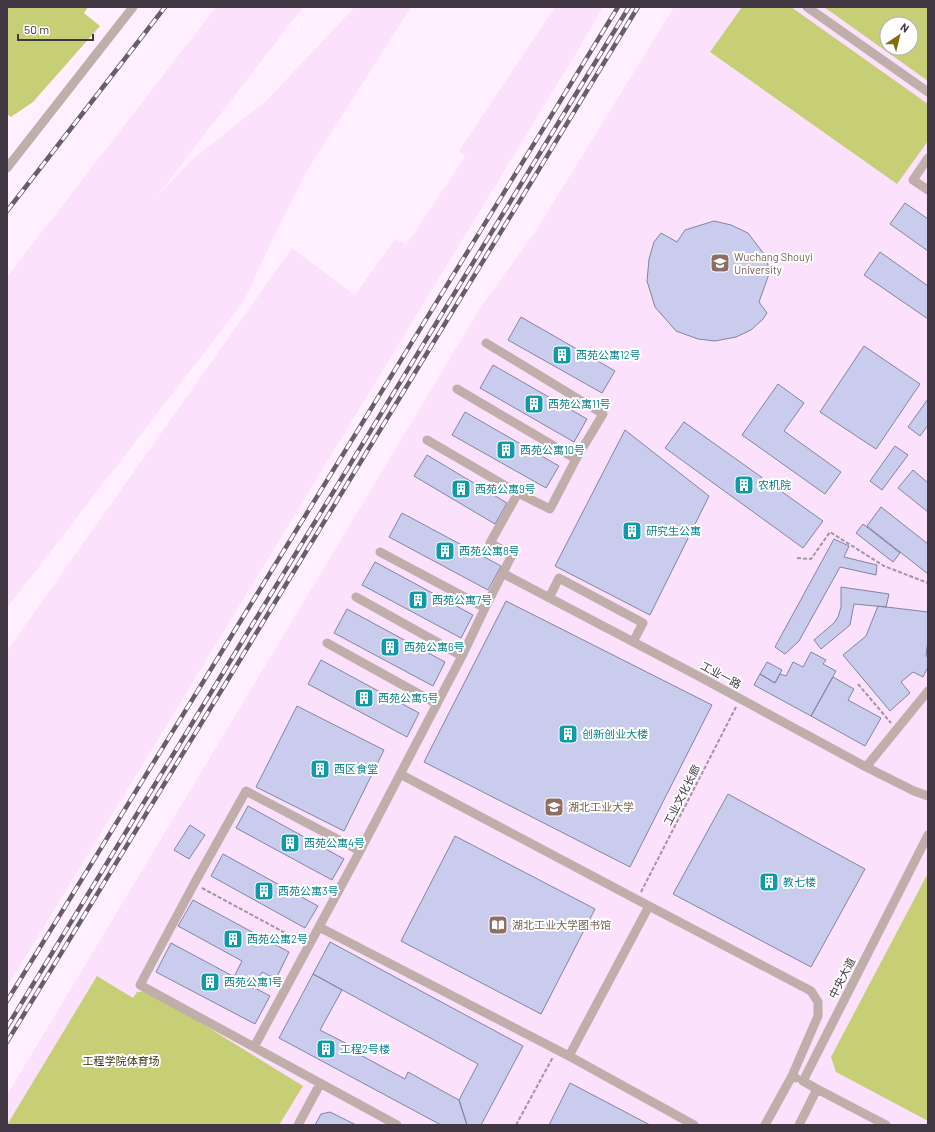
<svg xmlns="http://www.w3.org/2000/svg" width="935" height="1132" font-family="Barlow,'Noto Sans SC',sans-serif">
<rect width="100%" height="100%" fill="#ffefff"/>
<path fill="#fbe1fb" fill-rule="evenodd" d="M 216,7 L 303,7 L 157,196 L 194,158 L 267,100 L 355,7 L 411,7 L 308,169 L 274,236 L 244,301 L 7,608 L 7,277 Z
M 555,7 L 603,7 L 578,50 L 7,987 L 7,651 L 292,248 L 355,295 L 395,239 L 406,245 L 465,157 L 459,151 Z
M 674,7 L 928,7 L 928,1125 L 7,1125 L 7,1095 L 482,305 L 534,234 ZM 887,24 L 911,24 L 911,48 L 887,48 Z"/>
<path fill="#c7cf76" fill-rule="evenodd" d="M 7,7 L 88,7 L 84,13 L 100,26 L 33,102 L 11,117 L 7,114 Z
M 742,7 L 791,7 L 928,104 L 928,141 L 897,184 L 710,52 Z
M 824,7 L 928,7 L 928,81 ZM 887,24 L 911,24 L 911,48 L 887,48 Z
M 928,873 L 928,1121 L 836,1072 L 831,1057 Z
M 97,976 L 133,998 L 137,992 L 149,991 L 303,1086 L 279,1125 L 7,1125 Z"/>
<path fill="#c9cced" stroke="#8184a3" d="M 905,203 L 928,219 L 928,251 L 890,224 Z
M 714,221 L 731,225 L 748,233 L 767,258 L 769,274 L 759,302 L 767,313 L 763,319 L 751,330 L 736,337 L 715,341 L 698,339 L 676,331 L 655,307 L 647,281 L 649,259 L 654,242 L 661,233 L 677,242 L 685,230 Z
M 880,252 L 928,286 L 928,319 L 864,275 Z
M 521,317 L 615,371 L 602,393 L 508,340 Z
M 864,346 L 920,384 L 876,449 L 820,412 Z
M 493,365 L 587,419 L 574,442 L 480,388 Z
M 778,384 L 804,403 L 784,431 L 841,472 L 825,494 L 742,435 Z
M 928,399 L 928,425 L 920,436 L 908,427 Z
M 465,412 L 559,466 L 546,488 L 452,435 Z
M 684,422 L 823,521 L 803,548 L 665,448 Z
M 625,430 L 709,496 L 650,615 L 555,566 Z
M 895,446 L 908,455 L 882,490 L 870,481 Z
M 427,455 L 507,503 L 495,524 L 414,476 Z
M 913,470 L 928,483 L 928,512 L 898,488 Z
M 881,507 L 928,544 L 928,574 L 867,526 Z
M 402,513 L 501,566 L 488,590 L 389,537 Z
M 863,524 L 900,553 L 893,562 L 856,533 Z
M 834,539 L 849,546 L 844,557 L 877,565 L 876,575 L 840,567 L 799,641 L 785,654 L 775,647 Z
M 375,562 L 473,615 L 461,638 L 362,585 Z
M 841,587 L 889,594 L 886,607 L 854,604 L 850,625 L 821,649 L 814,640 L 834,623 L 838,617 L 841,607 Z
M 506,601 L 712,705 L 630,867 L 424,762 Z
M 878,606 L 928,612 L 928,639 L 926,656 L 928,657 L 928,667 L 923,677 L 913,672 L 901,682 L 910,693 L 890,711 L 843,655 L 866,636 Z
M 347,609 L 445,662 L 433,686 L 334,633 Z
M 811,652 L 826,660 L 823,664 L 836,671 L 811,716 L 754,685 L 760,674 L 775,683 L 780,674 L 786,676 L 793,662 L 803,667 Z
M 321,660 L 419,713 L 407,737 L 308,684 Z
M 767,662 L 782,670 L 775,683 L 760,674 Z
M 833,677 L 854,689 L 848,700 L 881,718 L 865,746 L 811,716 Z
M 297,706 L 384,750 L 344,831 L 256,787 Z
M 728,794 L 865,869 L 811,967 L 673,894 Z
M 248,806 L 344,859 L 332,880 L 236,828 Z
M 190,825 L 205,835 L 189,859 L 174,850 Z
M 455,836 L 595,909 L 541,1014 L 401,941 Z
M 223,854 L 318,906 L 305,928 L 211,876 Z
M 193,900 L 289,952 L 276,979 L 262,972 L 254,988 L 234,977 L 242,961 L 178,926 Z
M 330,942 L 523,1046 L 481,1125 L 467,1125 L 459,1100 L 478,1064 L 313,974 Z
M 171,943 L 270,996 L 255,1024 L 156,972 Z
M 313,974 L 342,990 L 320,1030 L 353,1047 L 351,1050 L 405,1079 L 408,1072 L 459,1100 L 467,1125 L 441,1125 L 279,1038 Z
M 570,1083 L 650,1125 L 549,1125 Z
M 330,1112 L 356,1125 L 315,1125 L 321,1114 Z"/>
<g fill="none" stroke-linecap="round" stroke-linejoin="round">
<path stroke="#a295a3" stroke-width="2" stroke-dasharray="4 2" stroke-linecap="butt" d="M 797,558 L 811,559 L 830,532 L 884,566 L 928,583
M 858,684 L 891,723
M 202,888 L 302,942
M 641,892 L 736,707
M 516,1125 L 553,1057"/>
<path stroke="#bfaeaa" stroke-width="9" d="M 807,7 L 928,92
M 928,158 L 913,180 L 928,190
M 7,168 L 133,7
M 457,389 L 576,459
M 427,440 L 518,493
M 380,552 L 485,608
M 504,574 L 702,678 L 866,767 L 914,791 L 928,796
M 356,597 L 462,656
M 549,598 L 559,578 L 643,623 L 633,642
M 327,643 L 437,704
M 866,767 L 928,691
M 360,851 L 246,791 L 194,884 L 140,985 L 397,1125
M 649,906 L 811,991 L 818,1002 L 818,1016 L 792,1076
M 319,927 L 569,1056 L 649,906 L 400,774
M 254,1047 L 360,851 L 462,656 L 485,608 L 512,555 L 490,543 L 518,493 L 550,509 L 576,459 L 603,414 L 486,343
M 569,1056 L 694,1125
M 817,1089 L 886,1125
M 298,1125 L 320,1084
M 765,1125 L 792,1076 L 796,1078
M 799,1125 L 817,1089 L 803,1081 L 928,835"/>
<g stroke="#685d69" stroke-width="4.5">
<path id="rail" d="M 7,211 L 165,7
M 7,1001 L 618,7
M 7,1027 L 629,7
M 7,1042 L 638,7"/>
</g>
<use href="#rail" stroke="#fff" stroke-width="3" stroke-dasharray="9" stroke-linecap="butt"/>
</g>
<defs>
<g id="university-square" transform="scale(1)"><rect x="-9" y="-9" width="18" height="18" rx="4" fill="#8d6e63" stroke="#fff"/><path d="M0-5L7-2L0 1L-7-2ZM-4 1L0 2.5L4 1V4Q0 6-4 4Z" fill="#fff"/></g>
<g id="building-square" transform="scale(1)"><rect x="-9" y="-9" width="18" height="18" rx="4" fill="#0f9aa8" stroke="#fff"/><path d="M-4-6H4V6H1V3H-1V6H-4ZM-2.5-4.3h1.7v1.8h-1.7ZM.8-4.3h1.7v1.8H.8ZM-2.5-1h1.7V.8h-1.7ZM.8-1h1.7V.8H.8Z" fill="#fff"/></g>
<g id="library-square" transform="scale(1)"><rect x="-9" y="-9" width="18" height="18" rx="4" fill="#8d6e63" stroke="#fff"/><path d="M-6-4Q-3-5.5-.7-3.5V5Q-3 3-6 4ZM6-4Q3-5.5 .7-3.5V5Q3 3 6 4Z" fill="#fff"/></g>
</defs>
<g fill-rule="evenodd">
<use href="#university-square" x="720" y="263"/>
<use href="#building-square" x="562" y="355"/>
<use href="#building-square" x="534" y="404"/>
<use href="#building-square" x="506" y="450"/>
<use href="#building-square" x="744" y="485"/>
<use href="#building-square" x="461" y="489"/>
<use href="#building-square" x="632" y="531"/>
<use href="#building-square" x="445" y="551"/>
<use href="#building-square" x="418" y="600"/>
<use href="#building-square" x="390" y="647"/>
<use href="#building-square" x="364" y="698"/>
<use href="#building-square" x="568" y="734"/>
<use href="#building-square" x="320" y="769"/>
<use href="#university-square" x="554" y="807"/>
<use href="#building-square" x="290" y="843"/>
<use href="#building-square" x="769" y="882"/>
<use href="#building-square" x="264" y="891"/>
<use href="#library-square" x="498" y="925"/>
<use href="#building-square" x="233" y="939"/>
<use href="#building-square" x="210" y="982"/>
<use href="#building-square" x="326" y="1049"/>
</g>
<g text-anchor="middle" stroke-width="4" stroke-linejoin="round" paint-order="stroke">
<g font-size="11" fill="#785e54" stroke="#fff" text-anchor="start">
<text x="734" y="261">Wuchang Shouyi<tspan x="734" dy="13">University</tspan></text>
<text x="568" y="811">湖北工业大学</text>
<text x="512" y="929">湖北工业大学图书馆</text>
</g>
<g font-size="11" fill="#0d838f" stroke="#fff" text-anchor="start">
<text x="576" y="359">西苑公寓12号</text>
<text x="548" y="408">西苑公寓11号</text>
<text x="520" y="454">西苑公寓10号</text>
<text x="758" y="489">农机院</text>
<text x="475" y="493">西苑公寓9号</text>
<text x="646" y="535">研究生公寓</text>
<text x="459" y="555">西苑公寓8号</text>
<text x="432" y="604">西苑公寓7号</text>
<text x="404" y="651">西苑公寓6号</text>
<text x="378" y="702">西苑公寓5号</text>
<text x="582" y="738">创新创业大楼</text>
<text x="334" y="773">西区食堂</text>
<text x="304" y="847">西苑公寓4号</text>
<text x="783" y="886">教七楼</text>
<text x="278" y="895">西苑公寓3号</text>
<text x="247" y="943">西苑公寓2号</text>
<text x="224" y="986">西苑公寓1号</text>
<text x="340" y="1053">工程2号楼</text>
</g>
<g font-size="11" fill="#413742" stroke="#fff">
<text transform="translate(721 675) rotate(28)" y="4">工业一路</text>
<text transform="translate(682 795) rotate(-63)" y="4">工业文化长廊</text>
<text transform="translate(842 978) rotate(-63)" y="4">中央大道</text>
</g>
<g font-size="11" fill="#31340b" stroke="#fff">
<text x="121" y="1065">工程学院体育场</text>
</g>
</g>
<rect width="935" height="1132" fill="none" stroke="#413742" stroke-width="16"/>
<g transform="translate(899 36) rotate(35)"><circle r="19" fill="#ffffff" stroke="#b3afb3"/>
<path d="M0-3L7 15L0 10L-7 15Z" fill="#856d0a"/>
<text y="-6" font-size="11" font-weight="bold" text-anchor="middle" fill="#413742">N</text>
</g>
<path d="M18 34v6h75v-6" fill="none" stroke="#413742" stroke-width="2"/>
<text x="24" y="34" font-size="12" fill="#413742" stroke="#ffffff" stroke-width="3" paint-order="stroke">50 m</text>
</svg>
